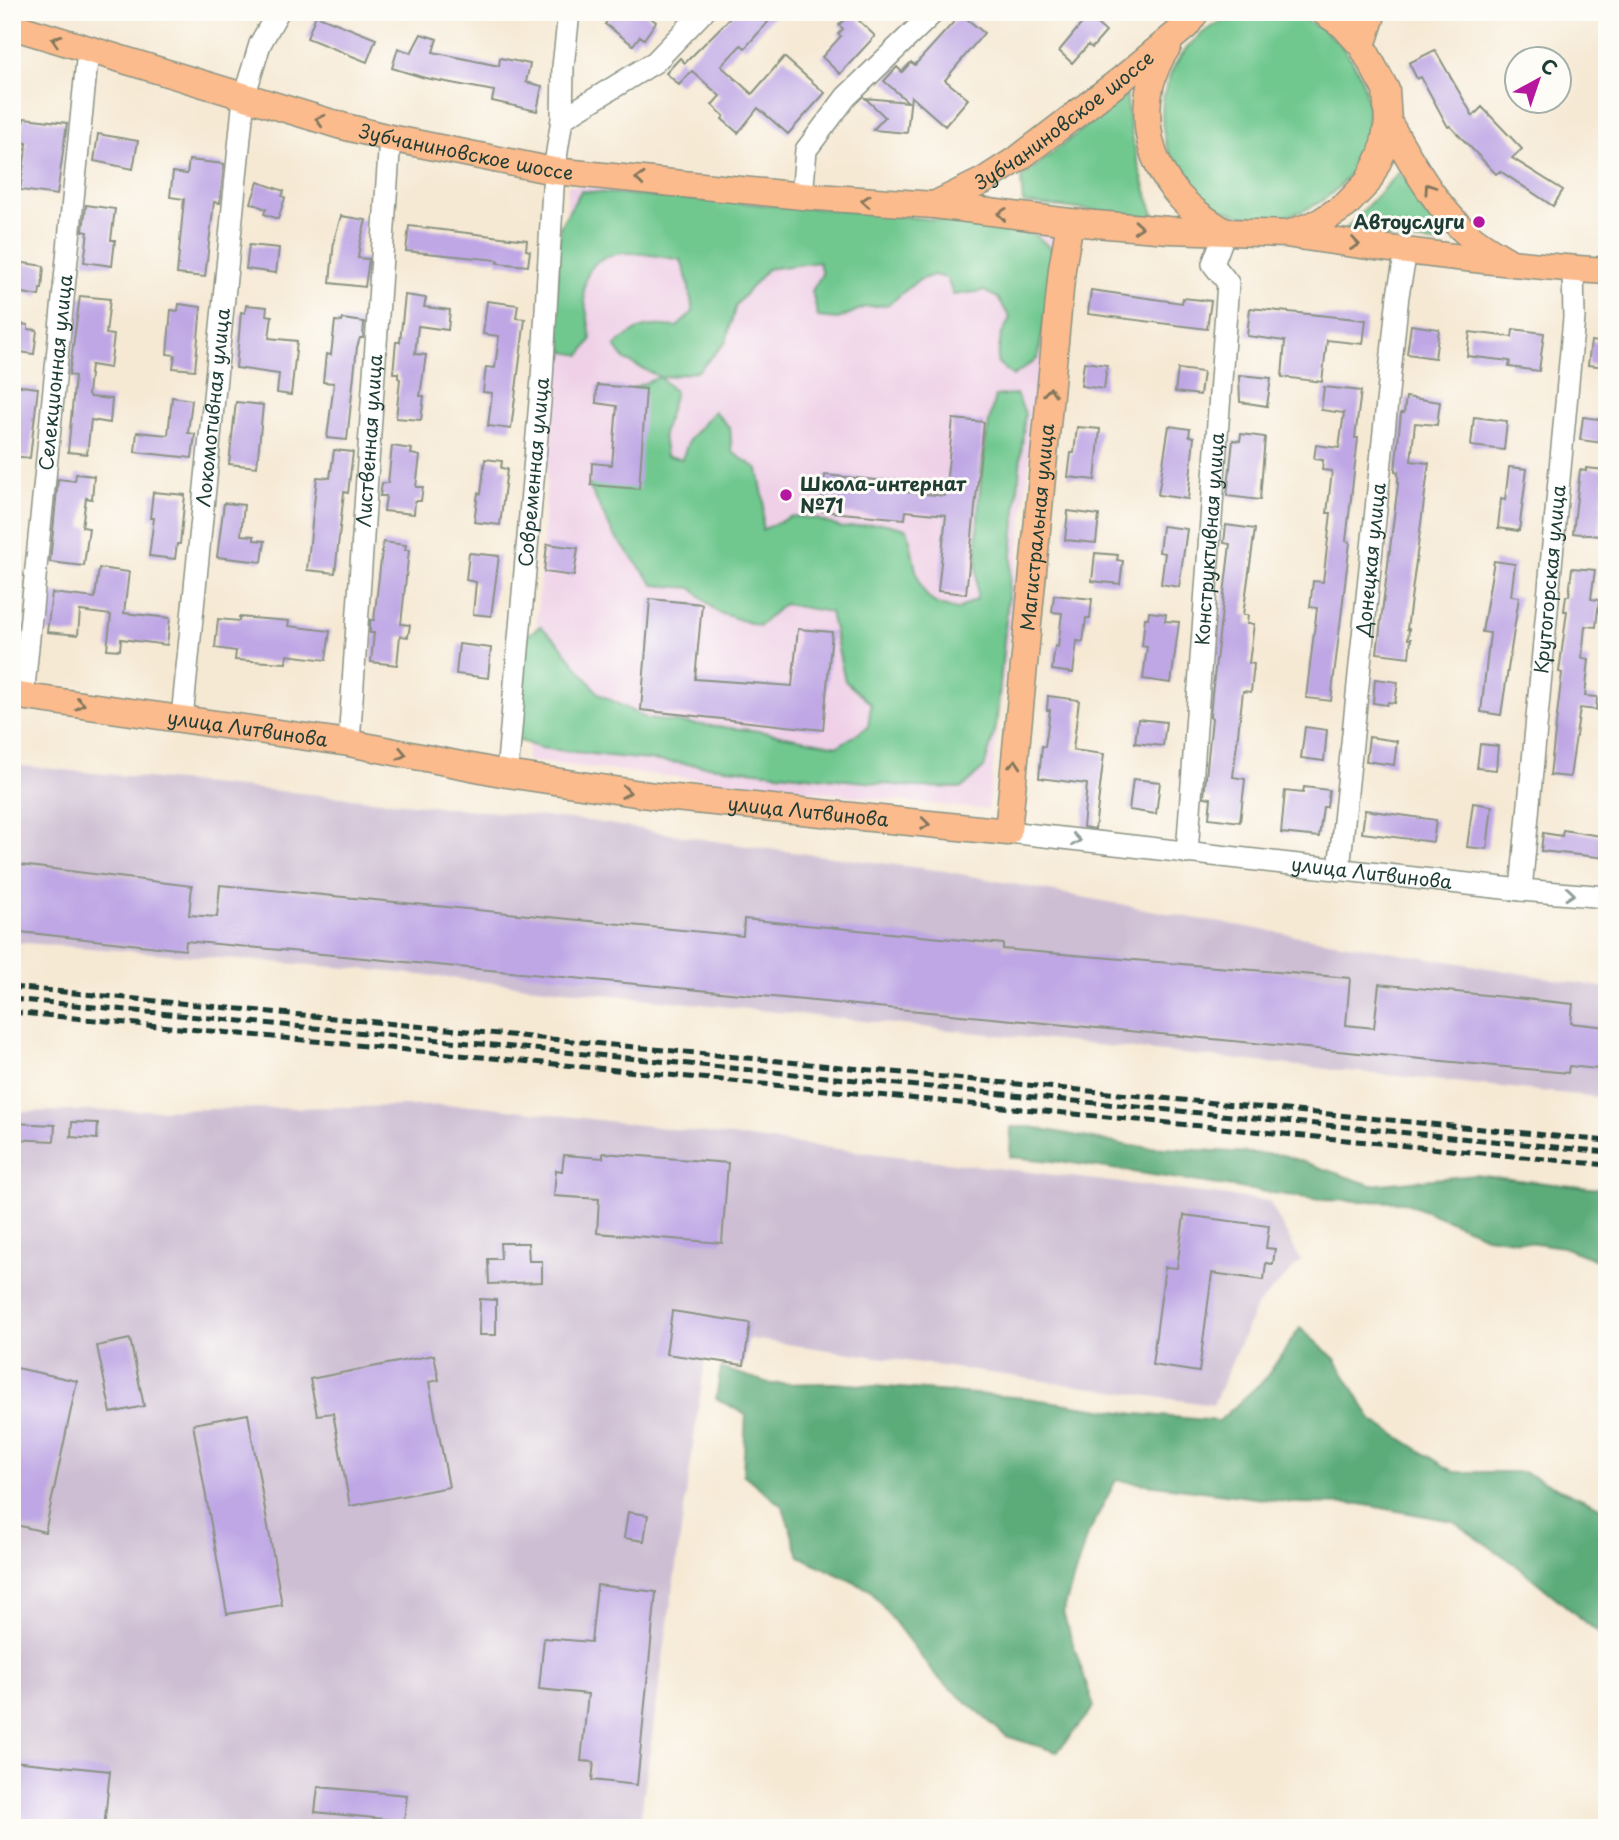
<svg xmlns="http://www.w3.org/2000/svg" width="1619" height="1840" font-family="'Playpen Sans',sans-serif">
<rect width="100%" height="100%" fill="#fdfcf7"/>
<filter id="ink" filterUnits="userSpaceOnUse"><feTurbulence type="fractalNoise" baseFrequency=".0143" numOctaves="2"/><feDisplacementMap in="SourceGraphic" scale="14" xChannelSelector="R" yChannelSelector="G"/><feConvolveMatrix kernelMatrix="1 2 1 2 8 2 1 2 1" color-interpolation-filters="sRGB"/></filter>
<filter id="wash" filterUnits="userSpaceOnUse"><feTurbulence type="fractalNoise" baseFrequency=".00686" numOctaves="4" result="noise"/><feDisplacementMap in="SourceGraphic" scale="28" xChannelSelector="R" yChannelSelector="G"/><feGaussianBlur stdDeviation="1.57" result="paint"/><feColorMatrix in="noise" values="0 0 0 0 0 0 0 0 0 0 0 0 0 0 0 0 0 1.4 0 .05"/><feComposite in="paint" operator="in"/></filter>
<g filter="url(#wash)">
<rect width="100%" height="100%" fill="#f6e9d4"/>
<path fill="#efd0e7" d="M 568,185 L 1057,229 L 988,810 L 527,761 Z"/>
<path fill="#cdbed3" d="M 12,765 L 589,821 L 753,847 L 944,871 L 1193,918 L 1607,988 L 1607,1098 L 362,969 L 12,942 Z
M 475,1105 L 1269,1201 L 1301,1261 L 1256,1307 L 1213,1405 L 709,1333 L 639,1828 L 12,1828 L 12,1112 Z"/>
<path fill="#6fc88f" stroke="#478262" stroke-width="2" d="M1162 115a103 103 0 1 1 206 0a103 103 0 1 1-206 0Z
M 1126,94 C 1131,142 1139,172 1155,217 L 1023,203 L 1021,178 Z
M 1399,172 L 1450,236 L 1440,244 L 1342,233 Z
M 581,191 L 839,210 L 959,222 L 1010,229 L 1037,236 L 1053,251 L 1048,301 L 1038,358 L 1013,376 L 997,362 L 1001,336 L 1010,318 L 998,298 L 984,291 L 953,295 L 947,278 L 933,275 L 917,281 L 888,305 L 865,307 L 838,319 L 818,317 L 812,291 L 822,274 L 819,262 L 767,269 L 736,305 L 726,342 L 698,371 L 661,378 L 675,392 L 663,435 L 666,456 L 682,459 L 689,440 L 714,411 L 730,428 L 732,452 L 758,469 L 764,501 L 762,530 L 792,516 L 817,519 L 842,528 L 882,523 L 907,529 C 915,553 913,589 935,603 C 941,606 950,608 957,610 L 977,599 C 976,532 978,461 995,396 L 1016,394 L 1025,413 L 996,727 L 984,768 L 962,788 L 915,787 L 609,756 L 540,748 L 510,737 L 521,640 L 540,626 L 557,641 L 599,694 L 647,719 L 759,731 L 838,746 L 868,727 L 871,704 L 845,681 L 830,612 L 784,604 L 759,626 L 717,612 L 692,588 L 654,585 L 614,535 L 589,486 L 604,470 L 626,473 L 632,388 L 660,377 L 625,360 L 615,346 C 641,325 643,324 677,327 L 693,312 L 688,282 L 681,260 C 646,254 586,238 584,292 C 584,303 590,326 591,340 L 581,355 L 564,352 L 555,319 L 560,226 Z"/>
<path fill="#5bac7a" stroke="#3d7457" stroke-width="2" d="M 1011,1127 L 1031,1127 L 1131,1146 L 1283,1155 L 1371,1185 L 1475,1175 L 1607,1190 L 1607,1264 L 1563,1247 L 1486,1236 L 1404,1202 L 1320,1200 L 1072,1163 L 1010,1157 Z
M 1300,1328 L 1335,1359 L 1372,1420 L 1454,1472 L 1523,1472 L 1607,1510 L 1607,1640 L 1515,1564 L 1452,1521 L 1360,1504 L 1294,1503 L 1116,1480 L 1086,1538 L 1063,1613 L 1094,1707 L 1057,1752 L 1006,1736 L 936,1676 L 870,1590 L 799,1556 L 783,1507 L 743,1474 L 746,1414 L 716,1399 L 721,1368 L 772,1384 L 835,1383 L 1026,1398 L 1136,1414 L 1219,1421 L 1265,1379 Z"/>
<g id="blocks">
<path fill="#bfa7e5" d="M 614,12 L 643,12 L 656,22 L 644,39 L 640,36 L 633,45 L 605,24 Z
M 736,12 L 777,12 L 745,48 L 741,45 L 721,66 L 752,94 L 784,57 L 825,93 L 788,134 L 758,108 L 738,133 L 722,119 L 724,116 L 712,105 L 720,96 L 692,71 L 679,85 L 666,73 L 680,58 L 685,63 Z
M 851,13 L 875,36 L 840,74 L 822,57 L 841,36 L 838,34 L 843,29 L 839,25 Z
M 961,14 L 984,33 L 945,80 L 968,99 L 945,126 L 911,96 L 907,133 L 873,130 L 885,117 L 865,98 L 908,102 L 884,81 L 897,67 L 902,72 L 911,62 L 915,65 Z
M 316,15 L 376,39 L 367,62 L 307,38 Z
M 1088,16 L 1106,32 L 1092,48 L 1088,45 L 1072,63 L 1059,51 Z
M 421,34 L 437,39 L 433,52 L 499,66 L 500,58 L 530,64 L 526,82 L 542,86 L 537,111 L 492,101 L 494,91 L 425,78 L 392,68 L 398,48 L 411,53 Z
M 1435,50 L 1473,116 L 1482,107 L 1522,149 L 1512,158 L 1563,190 L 1553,206 L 1500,171 L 1496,174 L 1450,126 L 1448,127 L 1421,77 L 1417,79 L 1409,63 Z
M 24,118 L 67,123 L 57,195 L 20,190 L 27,143 L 20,142 Z
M 98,134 L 138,141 L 133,169 L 94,161 Z
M 189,160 L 224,164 L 220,203 L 214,202 L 205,277 L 177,274 L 184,199 L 170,197 L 173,172 L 187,174 Z
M 258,182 L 284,191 L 282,196 L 285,198 L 278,219 L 264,214 L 266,209 L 251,203 Z
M 86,205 L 115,209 L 111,240 L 115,240 L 112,266 L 84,262 L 88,232 L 83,231 Z
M 341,216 L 366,220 L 360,243 L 358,258 L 369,259 L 365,287 L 330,283 L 334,240 Z
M 409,226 L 527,240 L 526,250 L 530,251 L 528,266 L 497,263 L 498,260 L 406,251 Z
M 249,245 L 279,248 L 276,273 L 246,269 Z
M 17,262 L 44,266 L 42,289 L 40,289 L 39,296 L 12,291 Z
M 1091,290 L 1182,303 L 1183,298 L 1211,301 L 1207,329 L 1088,314 Z
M 405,295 L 426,298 L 424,307 L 450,310 L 448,330 L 418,326 L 415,354 L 426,355 L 420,396 L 424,396 L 421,420 L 396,418 L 400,379 L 398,378 L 398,373 L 393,373 L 396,342 L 400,342 Z
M 80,296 L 110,299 L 106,334 L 114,335 L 110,368 L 91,365 L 88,394 L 90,397 L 112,399 L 110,423 L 91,420 L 87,454 L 68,452 L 75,376 L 69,375 Z
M 487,301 L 518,305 L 516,318 L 525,319 L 511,429 L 488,426 L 492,393 L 483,392 L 486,367 L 495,368 L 499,336 L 483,334 Z
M 179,304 L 201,307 L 195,370 L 173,368 L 175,355 L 167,354 L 171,310 L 178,311 Z
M 246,305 L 267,307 L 266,315 L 272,316 L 269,338 L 297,341 L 291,395 L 277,393 L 279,374 L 236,368 L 241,312 L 245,313 Z
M 1250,308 L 1366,320 L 1363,344 L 1327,340 L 1322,382 L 1282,377 L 1285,341 L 1247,336 Z
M 343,319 L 364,322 L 363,338 L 360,338 L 357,347 L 347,440 L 327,438 L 334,383 L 323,382 L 326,354 L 331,355 L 335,321 L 342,322 Z
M 12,323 L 28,325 L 28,329 L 37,330 L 34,354 L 12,351 Z
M 1411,325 L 1439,329 L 1435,358 L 1407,354 Z
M 1513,329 L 1544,333 L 1539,371 L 1509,367 L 1510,361 L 1467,356 L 1470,332 L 1512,337 Z
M 1591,341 L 1607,343 L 1607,367 L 1588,365 Z
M 1084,362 L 1107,365 L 1104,389 L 1081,386 Z
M 1178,369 L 1203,372 L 1200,395 L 1175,392 Z
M 1239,375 L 1271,378 L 1267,406 L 1240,402 Z
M 12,385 L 38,388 L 30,458 L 12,456 Z
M 597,385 L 646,389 L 639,489 L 591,485 L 592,463 L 612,465 L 617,406 L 596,403 Z
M 1324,387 L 1361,391 L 1355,438 L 1358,438 L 1346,541 L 1350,542 L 1331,701 L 1306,698 L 1317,608 L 1310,607 L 1313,581 L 1323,582 L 1331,513 L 1327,513 L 1332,471 L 1322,470 L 1323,460 L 1314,459 L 1316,445 L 1339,448 L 1344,413 L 1321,410 Z
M 172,397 L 192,400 L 188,433 L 195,434 L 192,458 L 135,452 L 137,432 L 168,435 Z
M 1406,397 L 1440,402 L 1437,425 L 1415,423 L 1411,461 L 1429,463 L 1407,629 L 1409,629 L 1408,639 L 1411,639 L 1409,657 L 1377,653 L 1398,484 L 1398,472 L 1395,471 L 1401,413 L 1404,413 Z
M 236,402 L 263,405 L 257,467 L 229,464 Z
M 1474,417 L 1507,421 L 1504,450 L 1471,446 Z
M 1583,417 L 1606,420 L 1603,443 L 1580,440 Z
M 953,419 L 984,422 L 966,594 L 938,591 L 946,515 L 906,511 L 905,519 L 821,511 L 825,475 L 907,483 L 906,492 L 945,496 Z
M 1169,426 L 1190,429 L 1189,436 L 1194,437 L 1188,499 L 1158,495 Z
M 1077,427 L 1100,429 L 1095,480 L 1068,477 L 1071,453 L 1074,453 Z
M 1241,434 L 1265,437 L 1260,500 L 1227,496 L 1233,440 L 1240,441 Z
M 392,446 L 412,449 L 411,454 L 420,456 L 416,487 L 423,487 L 421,501 L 415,501 L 414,514 L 384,511 L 386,496 L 380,496 L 382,483 L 388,483 Z
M 334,450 L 353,452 L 348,493 L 344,492 L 335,573 L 307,570 L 317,477 L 330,478 Z
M 485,459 L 502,461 L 501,468 L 507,469 L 500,525 L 474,522 L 478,493 L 481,494 Z
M 1509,467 L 1527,469 L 1519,531 L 1498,528 L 1501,499 L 1505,500 Z
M 1586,468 L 1605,470 L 1599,536 L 1573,533 L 1580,470 L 1586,471 Z
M 76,474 L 94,476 L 92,499 L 86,498 L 82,527 L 89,528 L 84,566 L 50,562 L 58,479 L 75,481 Z
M 153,492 L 185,495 L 180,544 L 177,544 L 175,559 L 149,556 L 154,518 L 150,518 Z
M 224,503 L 244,505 L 241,535 L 254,536 L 254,540 L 265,541 L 262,562 L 217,557 Z
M 1068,511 L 1099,515 L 1096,543 L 1065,540 Z
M 1226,525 L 1255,529 L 1243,615 L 1248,615 L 1247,624 L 1254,624 L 1249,663 L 1254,664 L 1251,692 L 1243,691 L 1233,777 L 1245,779 L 1240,822 L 1209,818 L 1211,798 L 1204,797 L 1212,718 L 1210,717 L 1212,694 L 1230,544 L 1224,543 Z
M 1162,526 L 1187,529 L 1179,587 L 1161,584 L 1165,553 L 1159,552 Z
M 383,542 L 406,545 L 405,550 L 409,550 L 401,624 L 410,625 L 408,637 L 400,636 L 397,665 L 371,662 L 374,633 L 370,633 L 370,620 L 374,620 Z
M 547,544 L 578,548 L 574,576 L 544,572 Z
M 469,553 L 499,556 L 491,616 L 473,614 L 476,582 L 466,580 Z
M 1095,553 L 1118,555 L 1117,560 L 1123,561 L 1120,584 L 1092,581 Z
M 1494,561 L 1515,564 L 1511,596 L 1519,597 L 1501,715 L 1481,712 L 1490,633 L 1482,632 Z
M 99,568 L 129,572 L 124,613 L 170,618 L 167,645 L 121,639 L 120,650 L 107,649 L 111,615 L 80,611 L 78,635 L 47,632 L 52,593 L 95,598 Z
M 1572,568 L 1595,570 L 1591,599 L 1599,600 L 1596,627 L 1585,626 L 1582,658 L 1589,659 L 1585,696 L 1597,697 L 1596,710 L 1580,708 L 1570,777 L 1550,775 L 1562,673 L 1559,672 L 1567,611 L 1564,611 L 1566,596 L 1569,596 Z
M 1054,595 L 1092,599 L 1090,618 L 1086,618 L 1083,642 L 1077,641 L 1073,673 L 1052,670 L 1055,646 L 1058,647 L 1062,613 L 1052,612 Z
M 650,599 L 702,604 L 695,679 L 792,686 L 798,629 L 832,632 L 823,730 L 641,710 Z
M 1149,612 L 1166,614 L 1165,621 L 1179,622 L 1171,683 L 1143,679 L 1147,647 L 1142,646 L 1145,618 L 1148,618 Z
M 239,617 L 289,621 L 288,626 L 330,631 L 326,660 L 287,655 L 286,663 L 235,660 L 236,651 L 215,648 L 218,619 L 239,621 Z
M 459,644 L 491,648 L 488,678 L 456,674 Z
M 1375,679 L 1398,682 L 1395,703 L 1388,702 L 1387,705 L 1373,703 Z
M 1048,696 L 1079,700 L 1073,750 L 1104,754 L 1095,829 L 1083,827 L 1087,784 L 1039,778 L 1042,746 L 1045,747 L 1050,710 L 1047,710 Z
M 1138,719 L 1166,722 L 1163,746 L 1135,743 Z
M 1305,727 L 1327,730 L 1324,761 L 1301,758 Z
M 1369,737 L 1397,741 L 1394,765 L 1366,761 Z
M 1480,744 L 1498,746 L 1496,770 L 1477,768 Z
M 1133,779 L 1160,782 L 1156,814 L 1129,810 Z
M 1304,787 L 1329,790 L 1327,807 L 1323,807 L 1319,837 L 1281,833 L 1285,791 L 1303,793 Z
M 1473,803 L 1492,806 L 1487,849 L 1467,847 Z
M 1365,810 L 1436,820 L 1433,842 L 1362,833 Z
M 1563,830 L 1607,837 L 1607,858 L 1541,851 L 1543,833 L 1562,836 Z
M 12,864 L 192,886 L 189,915 L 217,917 L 220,885 L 743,936 L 744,919 L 1003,944 L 1003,949 L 1350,978 L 1346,1025 L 1374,1028 L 1379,984 L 1573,1004 L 1571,1023 L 1607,1027 L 1607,1070 L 1569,1066 L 1568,1073 L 186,941 L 185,950 L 12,931 Z
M 72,1122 L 98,1123 L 97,1139 L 71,1137 Z
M 12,1123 L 55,1125 L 54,1141 L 12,1139 Z
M 603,1153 L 728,1163 L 722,1243 L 597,1233 L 599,1199 L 554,1196 L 556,1170 L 562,1171 L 564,1155 L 603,1158 Z
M 1184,1215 L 1269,1226 L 1266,1248 L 1275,1249 L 1273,1264 L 1266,1263 L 1264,1280 L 1212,1273 L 1199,1372 L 1152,1365 L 1165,1267 L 1177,1268 Z
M 500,1243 L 528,1243 L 529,1261 L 542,1261 L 542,1282 L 489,1284 L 488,1259 L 501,1259 Z
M 480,1299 L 496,1300 L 496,1335 L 479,1335 Z
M 672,1311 L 750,1323 L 744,1365 L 666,1354 Z
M 130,1339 L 144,1406 L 111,1413 L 97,1346 Z
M 434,1355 L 439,1380 L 429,1382 L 449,1487 L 350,1506 L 333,1413 L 317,1415 L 310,1379 Z
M 12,1367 L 77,1381 L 45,1532 L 12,1524 Z
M 248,1414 L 282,1605 L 227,1614 L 193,1424 Z
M 628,1512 L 648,1515 L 644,1541 L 624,1538 Z
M 597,1585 L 656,1592 L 637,1785 L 592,1780 L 594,1762 L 581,1761 L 588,1694 L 539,1689 L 544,1638 L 591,1642 Z
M 12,1761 L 110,1771 L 104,1828 L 12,1828 Z
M 318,1787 L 407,1795 L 404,1821 L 315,1812 Z"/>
</g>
</g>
<g filter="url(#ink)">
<use href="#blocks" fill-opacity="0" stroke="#8a9384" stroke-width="2"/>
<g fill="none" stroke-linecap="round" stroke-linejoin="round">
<g stroke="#8a9384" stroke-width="24">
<g id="minor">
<path d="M 562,119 L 655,62 L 703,12"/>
<path d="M 802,196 L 806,150 L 846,97 L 934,12"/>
<path id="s1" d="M 23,697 L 88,50"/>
<path id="s2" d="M 182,718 L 244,97 L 260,44 L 278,12"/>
<path id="s3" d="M 349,743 L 390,138"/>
<path id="s4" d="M 507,774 L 542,379 L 554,171 L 562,119 L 563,67 L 569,12"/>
<path id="s5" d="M 1008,832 L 1521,890 L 1607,897"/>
<path id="s6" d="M 1187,853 L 1228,283 L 1213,264 L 1225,232"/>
<path id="s7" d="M 1339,870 L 1398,295 L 1406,252"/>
<path id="s8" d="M 1521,890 L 1574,318 L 1573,269"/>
</g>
</g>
<g stroke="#8a9384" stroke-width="29">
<g id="major">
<path id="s9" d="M 12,26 L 342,126 L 390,138 L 554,171 L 802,196 L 934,205 L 1070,222 L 1169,230 L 1288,234 L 1320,222 L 1346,205 L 1368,182 L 1382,153 L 1388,122 L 1386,90 L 1362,46 L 1343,25 L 1324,12"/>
<path d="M 1168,46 C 1138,89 1141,149 1174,190 C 1188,208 1206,220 1225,232"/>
<path d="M 1362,46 L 1373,12"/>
<path d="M 1388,122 C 1412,162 1434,206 1471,237 C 1482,246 1495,253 1508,261"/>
<path id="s10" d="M 934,205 L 983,181 L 1019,158 L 1122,79 L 1186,26 L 1196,12"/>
<path d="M 1292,235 C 1397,251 1501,264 1607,271"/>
<path id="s11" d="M 12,695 L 349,743 L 507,774 L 655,796 L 1008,832 L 1062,269 L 1070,222"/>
</g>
</g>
<use href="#minor" stroke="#fff" stroke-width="21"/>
<use href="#major" stroke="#fbbb8c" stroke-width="26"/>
<path stroke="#1f3d34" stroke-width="5" stroke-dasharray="10 5" stroke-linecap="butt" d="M 12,987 L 1607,1141
M 12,999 L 1607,1152
M 12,1012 L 1607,1165"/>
</g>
<defs><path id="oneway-chevron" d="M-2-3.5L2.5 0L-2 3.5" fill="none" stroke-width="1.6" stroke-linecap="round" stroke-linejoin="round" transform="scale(1.75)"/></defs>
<g stroke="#82765c">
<use href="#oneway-chevron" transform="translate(56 40) rotate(-162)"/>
<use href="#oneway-chevron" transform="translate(320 120) rotate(-164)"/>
<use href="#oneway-chevron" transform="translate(640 179) rotate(-174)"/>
<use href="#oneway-chevron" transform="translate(1429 188) rotate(-124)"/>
<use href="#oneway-chevron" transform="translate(866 201) rotate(-176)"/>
<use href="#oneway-chevron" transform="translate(1002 214) rotate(-173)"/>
<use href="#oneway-chevron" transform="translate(1138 227) rotate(4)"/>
<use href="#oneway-chevron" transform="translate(1355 244) rotate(9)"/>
<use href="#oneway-chevron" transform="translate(1050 392) rotate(-85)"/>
<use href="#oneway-chevron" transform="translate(80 704) rotate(8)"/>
<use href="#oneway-chevron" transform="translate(402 754) rotate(11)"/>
<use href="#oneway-chevron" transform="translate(1015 764) rotate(-85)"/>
<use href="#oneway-chevron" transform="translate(626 792) rotate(8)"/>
<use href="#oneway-chevron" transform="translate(925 824) rotate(6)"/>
</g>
<g stroke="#8f9e9a">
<use href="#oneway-chevron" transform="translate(1076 840) rotate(7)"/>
<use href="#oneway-chevron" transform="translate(1570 894) rotate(5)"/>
</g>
</g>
<g fill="#b5179e" stroke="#fdfcf7" stroke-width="2.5">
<circle cx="1479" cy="222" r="7"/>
<circle cx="786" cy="495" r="7"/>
</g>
<g text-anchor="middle" stroke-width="6" stroke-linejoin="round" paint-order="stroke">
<g font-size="19" fill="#1f3d34" stroke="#fdfcf7">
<text dy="7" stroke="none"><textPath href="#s10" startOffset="156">Зубчаниновское шоссе</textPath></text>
<text dy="7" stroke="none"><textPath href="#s9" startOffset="472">Зубчаниновское шоссе</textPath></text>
<text dy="7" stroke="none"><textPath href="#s1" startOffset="326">Селекционная улица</textPath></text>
<text dy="7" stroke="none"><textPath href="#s2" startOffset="312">Локомотивная улица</textPath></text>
<text dy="7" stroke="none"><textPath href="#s3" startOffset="303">Лиственная улица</textPath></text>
<text dy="7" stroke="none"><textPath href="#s4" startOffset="303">Современная улица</textPath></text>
<text dy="7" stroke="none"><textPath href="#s11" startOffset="1312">Магистральная улица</textPath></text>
<text dy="7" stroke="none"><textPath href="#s6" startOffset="315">Конструктивная улица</textPath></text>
<text dy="7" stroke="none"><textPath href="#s7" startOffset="312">Донецкая улица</textPath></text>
<text dy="7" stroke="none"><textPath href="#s8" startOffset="312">Крутогорская улица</textPath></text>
<text dy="7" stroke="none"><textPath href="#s11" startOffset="238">улица Литвинова</textPath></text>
<text dy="7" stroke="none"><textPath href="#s11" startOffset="805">улица Литвинова</textPath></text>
<text dy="7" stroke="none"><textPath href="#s5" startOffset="366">улица Литвинова</textPath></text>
</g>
<g font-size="19" font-weight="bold" fill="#1f3d34" stroke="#fdfcf7" text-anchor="end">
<text x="1465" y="229">Автоуслуги</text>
<text x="800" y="491" text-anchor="start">Школа-интернат<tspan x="800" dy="22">№71</tspan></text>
</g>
</g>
<rect width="1619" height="1840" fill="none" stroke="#fdfcf7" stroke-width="42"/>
<g transform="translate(1538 80) rotate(40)"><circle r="33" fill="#fdfcf7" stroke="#a4b0a9" stroke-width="2"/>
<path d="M0-5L12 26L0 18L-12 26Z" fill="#b5179e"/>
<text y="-10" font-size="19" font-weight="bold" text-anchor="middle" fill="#1f3d34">С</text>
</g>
</svg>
